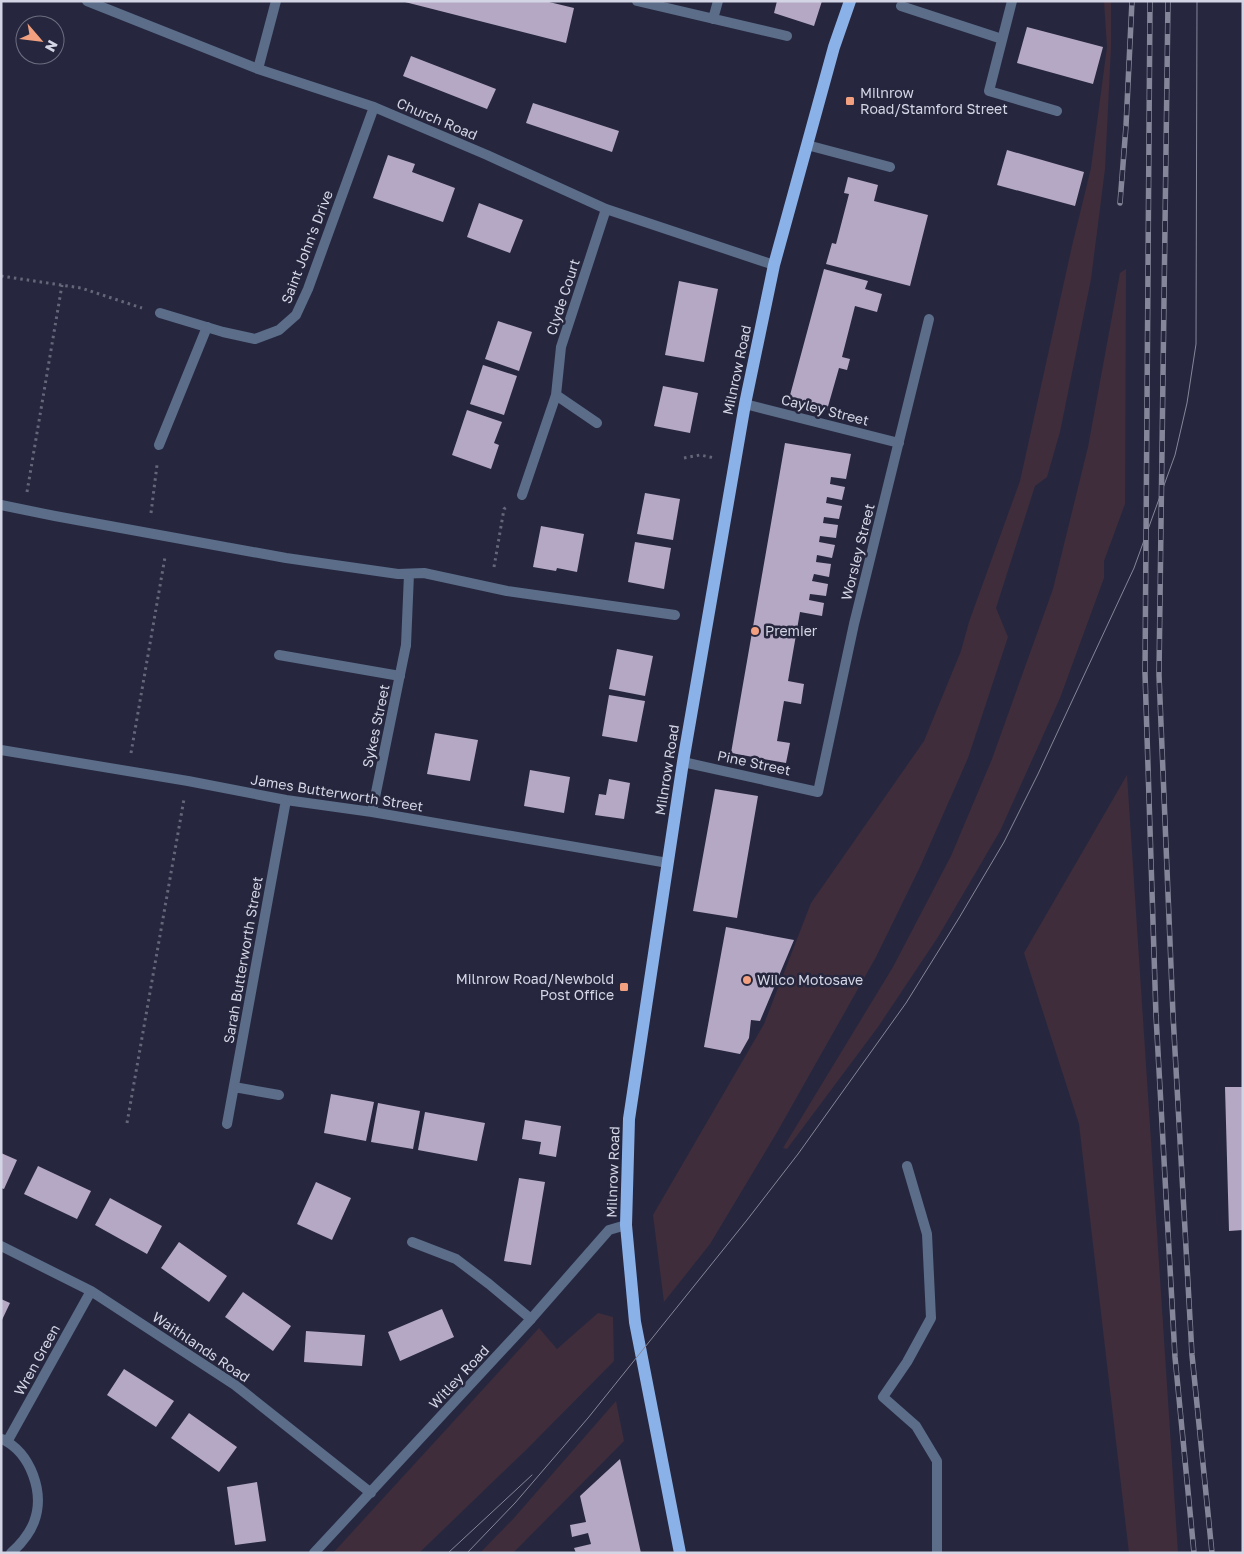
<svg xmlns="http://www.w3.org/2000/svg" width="1244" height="1554" font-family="'Golos Text',sans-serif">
<rect width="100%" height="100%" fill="#26273e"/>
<path fill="#3f2d3c" d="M 1104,1 L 1111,1 L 1111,47 L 1105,169 L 1091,279 L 1060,432 L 1047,477 L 1035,486 L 996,608 L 1008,637 L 968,758 L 920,867 L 876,957 L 776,1134 L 710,1244 L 664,1302 L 653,1215 L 764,1024 L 811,903 L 924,741 L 961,651 L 969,622 L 1020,481 L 1072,246 L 1091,168 L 1107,47 Z
M 1126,269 L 1125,504 L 1104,561 L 1104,578 L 1060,698 L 1000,831 L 938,937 L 878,1027 L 787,1149 L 783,1148 L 893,967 L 951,856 L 992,759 L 1053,589 L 1088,447 L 1120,273 Z
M 1127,775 L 1178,1553 L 1129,1553 L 1079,1124 L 1024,953 Z
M 598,1313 L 613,1317 L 614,1361 L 527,1449 L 419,1553 L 333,1553 L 539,1328 L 557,1349 Z
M 616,1401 L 624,1441 L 513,1553 L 480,1553 L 514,1518 Z"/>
<path fill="#b5a8c4" d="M 401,1 L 545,1 L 574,8 L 566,43 Z
M 777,1 L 822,1 L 814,26 L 774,13 Z
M 1027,27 L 1103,47 L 1093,84 L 1017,63 Z
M 411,56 L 496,89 L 487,109 L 403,76 Z
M 533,103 L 619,131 L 612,152 L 526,123 Z
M 1007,150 L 1084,172 L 1075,206 L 997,185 Z
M 388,155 L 415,164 L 412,172 L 455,188 L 443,222 L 373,198 Z
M 848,177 L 878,185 L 874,201 L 928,215 L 910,286 L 826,264 L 832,243 L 836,244 L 849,194 L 844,193 Z
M 479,203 L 523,220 L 510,253 L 467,237 Z
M 824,269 L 868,281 L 865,289 L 882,294 L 877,312 L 855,306 L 842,357 L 850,359 L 847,370 L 839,368 L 827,410 L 789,399 Z
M 679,281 L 718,289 L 704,362 L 665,355 Z
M 498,321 L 532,332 L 519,371 L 485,359 Z
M 483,365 L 517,376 L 504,415 L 470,404 Z
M 663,386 L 698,393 L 690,433 L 654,426 Z
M 467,410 L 502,422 L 494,443 L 499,445 L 491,469 L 452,455 Z
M 785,443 L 851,454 L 846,479 L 831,477 L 830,484 L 845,487 L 842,500 L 827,497 L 826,503 L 842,506 L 839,519 L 824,517 L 823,523 L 838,525 L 836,538 L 820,536 L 819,542 L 835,545 L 832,558 L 817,555 L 816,562 L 831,564 L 829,577 L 814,574 L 812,581 L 828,584 L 826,596 L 810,594 L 809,600 L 824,603 L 822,616 L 800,612 L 788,681 L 804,684 L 801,704 L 784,701 L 777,741 L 790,743 L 786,763 L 731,753 Z
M 645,493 L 680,499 L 673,540 L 637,534 Z
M 541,526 L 584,534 L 577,572 L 557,568 L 556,571 L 533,567 Z
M 635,542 L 671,548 L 664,589 L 628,582 Z
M 617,649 L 653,656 L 645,696 L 609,689 Z
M 609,695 L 645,701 L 637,742 L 602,736 Z
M 435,733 L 478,740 L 470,781 L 427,774 Z
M 530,770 L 570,777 L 564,813 L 524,806 Z
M 609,779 L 630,783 L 624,819 L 595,815 L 599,794 L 606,795 Z
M 715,789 L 758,796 L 737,918 L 693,911 Z
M 726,927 L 794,940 L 760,1021 L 751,1020 L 749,1038 L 740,1054 L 704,1047 Z
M 1225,1087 L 1243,1087 L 1243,1230 L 1229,1231 Z
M 331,1094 L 374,1102 L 366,1141 L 324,1133 Z
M 378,1103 L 420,1111 L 413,1149 L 371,1142 Z
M 425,1112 L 485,1123 L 477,1161 L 418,1150 Z
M 525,1120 L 561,1126 L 556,1157 L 539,1154 L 541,1142 L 522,1139 Z
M 1,1153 L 17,1160 L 4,1189 L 1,1188 Z
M 38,1166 L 91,1191 L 77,1219 L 24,1194 Z
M 519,1178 L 545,1182 L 531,1265 L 504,1261 Z
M 316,1182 L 351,1198 L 332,1240 L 297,1224 Z
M 110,1198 L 162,1226 L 147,1254 L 95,1225 Z
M 179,1242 L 227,1276 L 209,1302 L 161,1268 Z
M 243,1292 L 291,1326 L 273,1351 L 225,1317 Z
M 1,1299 L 10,1303 L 1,1322 Z
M 442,1309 L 454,1337 L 400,1361 L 388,1332 Z
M 306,1331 L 365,1335 L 362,1366 L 304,1362 Z
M 124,1369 L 174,1401 L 156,1427 L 107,1395 Z
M 189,1413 L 237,1447 L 219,1472 L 171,1438 Z
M 620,1459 L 641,1553 L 576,1553 L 574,1548 L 591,1544 L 588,1533 L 572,1537 L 570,1525 L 586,1522 L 580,1496 Z
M 257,1482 L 266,1541 L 235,1545 L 227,1487 Z"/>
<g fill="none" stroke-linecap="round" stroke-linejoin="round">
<path stroke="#65667a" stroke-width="3" stroke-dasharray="2.5 4" stroke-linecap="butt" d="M 1,276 L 81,288 L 142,308
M 684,458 L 700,455 L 715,458
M 27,492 L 62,285
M 151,513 L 157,465
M 494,567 L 504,509 L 508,506
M 131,753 L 165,557
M 127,1123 L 184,799"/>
<path stroke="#5b6d89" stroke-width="10" d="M 901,6 L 1002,39
M 807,145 L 890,167
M 159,445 L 207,327
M 279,655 L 400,676
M 412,1242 L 456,1259 L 489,1284 L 531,1319"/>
<path stroke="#5b6d89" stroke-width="10" d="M 1,505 L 55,516 L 286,558 L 398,574 L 424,573 L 507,591 L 675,615
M 406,645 L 409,574"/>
<path stroke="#5b6d89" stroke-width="10" d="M 87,1 L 258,69 L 374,107 L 487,155 L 606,209 L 774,265
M 637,1 L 787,36
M 1012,1 L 989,91 L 1057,111
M 713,19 L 718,1
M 258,69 L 276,1
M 160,313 L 223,332 L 255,339 L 279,330 L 296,315 L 308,289 L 374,107
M 556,395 L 561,347 L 606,209
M 745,404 L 899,443
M 522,495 L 556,395 L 597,423
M 1,750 L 188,781 L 286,800 L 372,812 L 668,863
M 683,762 L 818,792 L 854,624 L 929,319
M 372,812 L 406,645
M 234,1087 L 279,1095
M 227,1124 L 286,800
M 907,1166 L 927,1234 L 931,1318 L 907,1362 L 883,1397 L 916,1426 L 937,1461 L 937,1553
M 1,1246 L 91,1291 L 235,1385 L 371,1493
M 2,1439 C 31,1453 45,1493 34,1522 C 29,1535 21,1544 11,1553
M 7,1442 L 91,1291
M 314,1553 L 531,1319 L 609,1230 L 626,1225"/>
<path stroke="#8bb1e9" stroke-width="12" d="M 680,1553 L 635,1322 L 626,1225 L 629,1119 L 683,762 L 745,404 L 774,265 L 834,47 L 850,1"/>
<path stroke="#858699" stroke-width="1" d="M 448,1553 L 532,1475
M 467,1553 L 515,1503 L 588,1418 L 747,1220 L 798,1154 L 906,1003 L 959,918 L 1004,842 L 1038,774 L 1134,568 L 1175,455 L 1187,403 L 1196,344 L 1197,1"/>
<g stroke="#858699" stroke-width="5.5">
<path id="rail" d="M 1150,1 L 1145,673 L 1156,1016 L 1175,1357 L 1194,1553
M 1168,1 L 1159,675 L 1173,1015 L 1192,1355 L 1212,1553
M 1120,203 L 1126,126 L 1132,1"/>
</g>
<use href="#rail" stroke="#26273e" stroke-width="4" stroke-dasharray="11" stroke-linecap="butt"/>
</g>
<g fill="#f2a07f" stroke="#26273e" stroke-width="2">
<rect x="845" y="96" width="10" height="10" rx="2.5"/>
<circle cx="755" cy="631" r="5"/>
<circle cx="747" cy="980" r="5"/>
<rect x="619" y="982" width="10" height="10" rx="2.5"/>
</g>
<g text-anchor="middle" stroke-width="5" stroke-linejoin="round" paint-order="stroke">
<g font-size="14" fill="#d4d5e4" stroke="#26273e" text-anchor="start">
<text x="860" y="98">Milnrow<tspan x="860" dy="16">Road/Stamford Street</tspan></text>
<text x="765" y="636">Premier</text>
<text x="614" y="984" text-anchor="end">Milnrow Road/Newbold<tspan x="614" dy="16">Post Office</tspan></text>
<text x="757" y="985">Wilco Motosave</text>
</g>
<g font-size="14" fill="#d4d5e4" stroke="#26273e">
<text transform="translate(437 119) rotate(23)" y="5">Church Road</text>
<text transform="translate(307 247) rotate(-69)" y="5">Saint John's Drive</text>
<text transform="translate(563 297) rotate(-72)" y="5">Clyde Court</text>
<text transform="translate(737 370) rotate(-78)" y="5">Milnrow Road</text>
<text transform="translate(825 410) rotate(14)" y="5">Cayley Street</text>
<text transform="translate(858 552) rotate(-76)" y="5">Worsley Street</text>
<text transform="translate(376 726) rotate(-78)" y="5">Sykes Street</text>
<text transform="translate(754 763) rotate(12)" y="5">Pine Street</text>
<text transform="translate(667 770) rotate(-81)" y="5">Milnrow Road</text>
<text transform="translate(337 793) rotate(9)" y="5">James Butterworth Street</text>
<text transform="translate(243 960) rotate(-80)" y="5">Sarah Butterworth Street</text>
<text transform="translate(613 1172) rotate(-88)" y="5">Milnrow Road</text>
<text transform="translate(201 1347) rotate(34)" y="5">Waithlands Road</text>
<text transform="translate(37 1360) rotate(-61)" y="5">Wren Green</text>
<text transform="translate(459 1377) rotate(-47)" y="5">Witley Road</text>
</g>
</g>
<rect width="1244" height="1554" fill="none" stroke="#d4d5e4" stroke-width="5"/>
<g transform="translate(40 40) rotate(118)"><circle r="24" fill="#26273e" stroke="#6c6d80"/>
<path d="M0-4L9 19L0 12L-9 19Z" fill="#f2a07f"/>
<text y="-8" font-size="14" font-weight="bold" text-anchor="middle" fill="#d4d5e4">N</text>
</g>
</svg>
